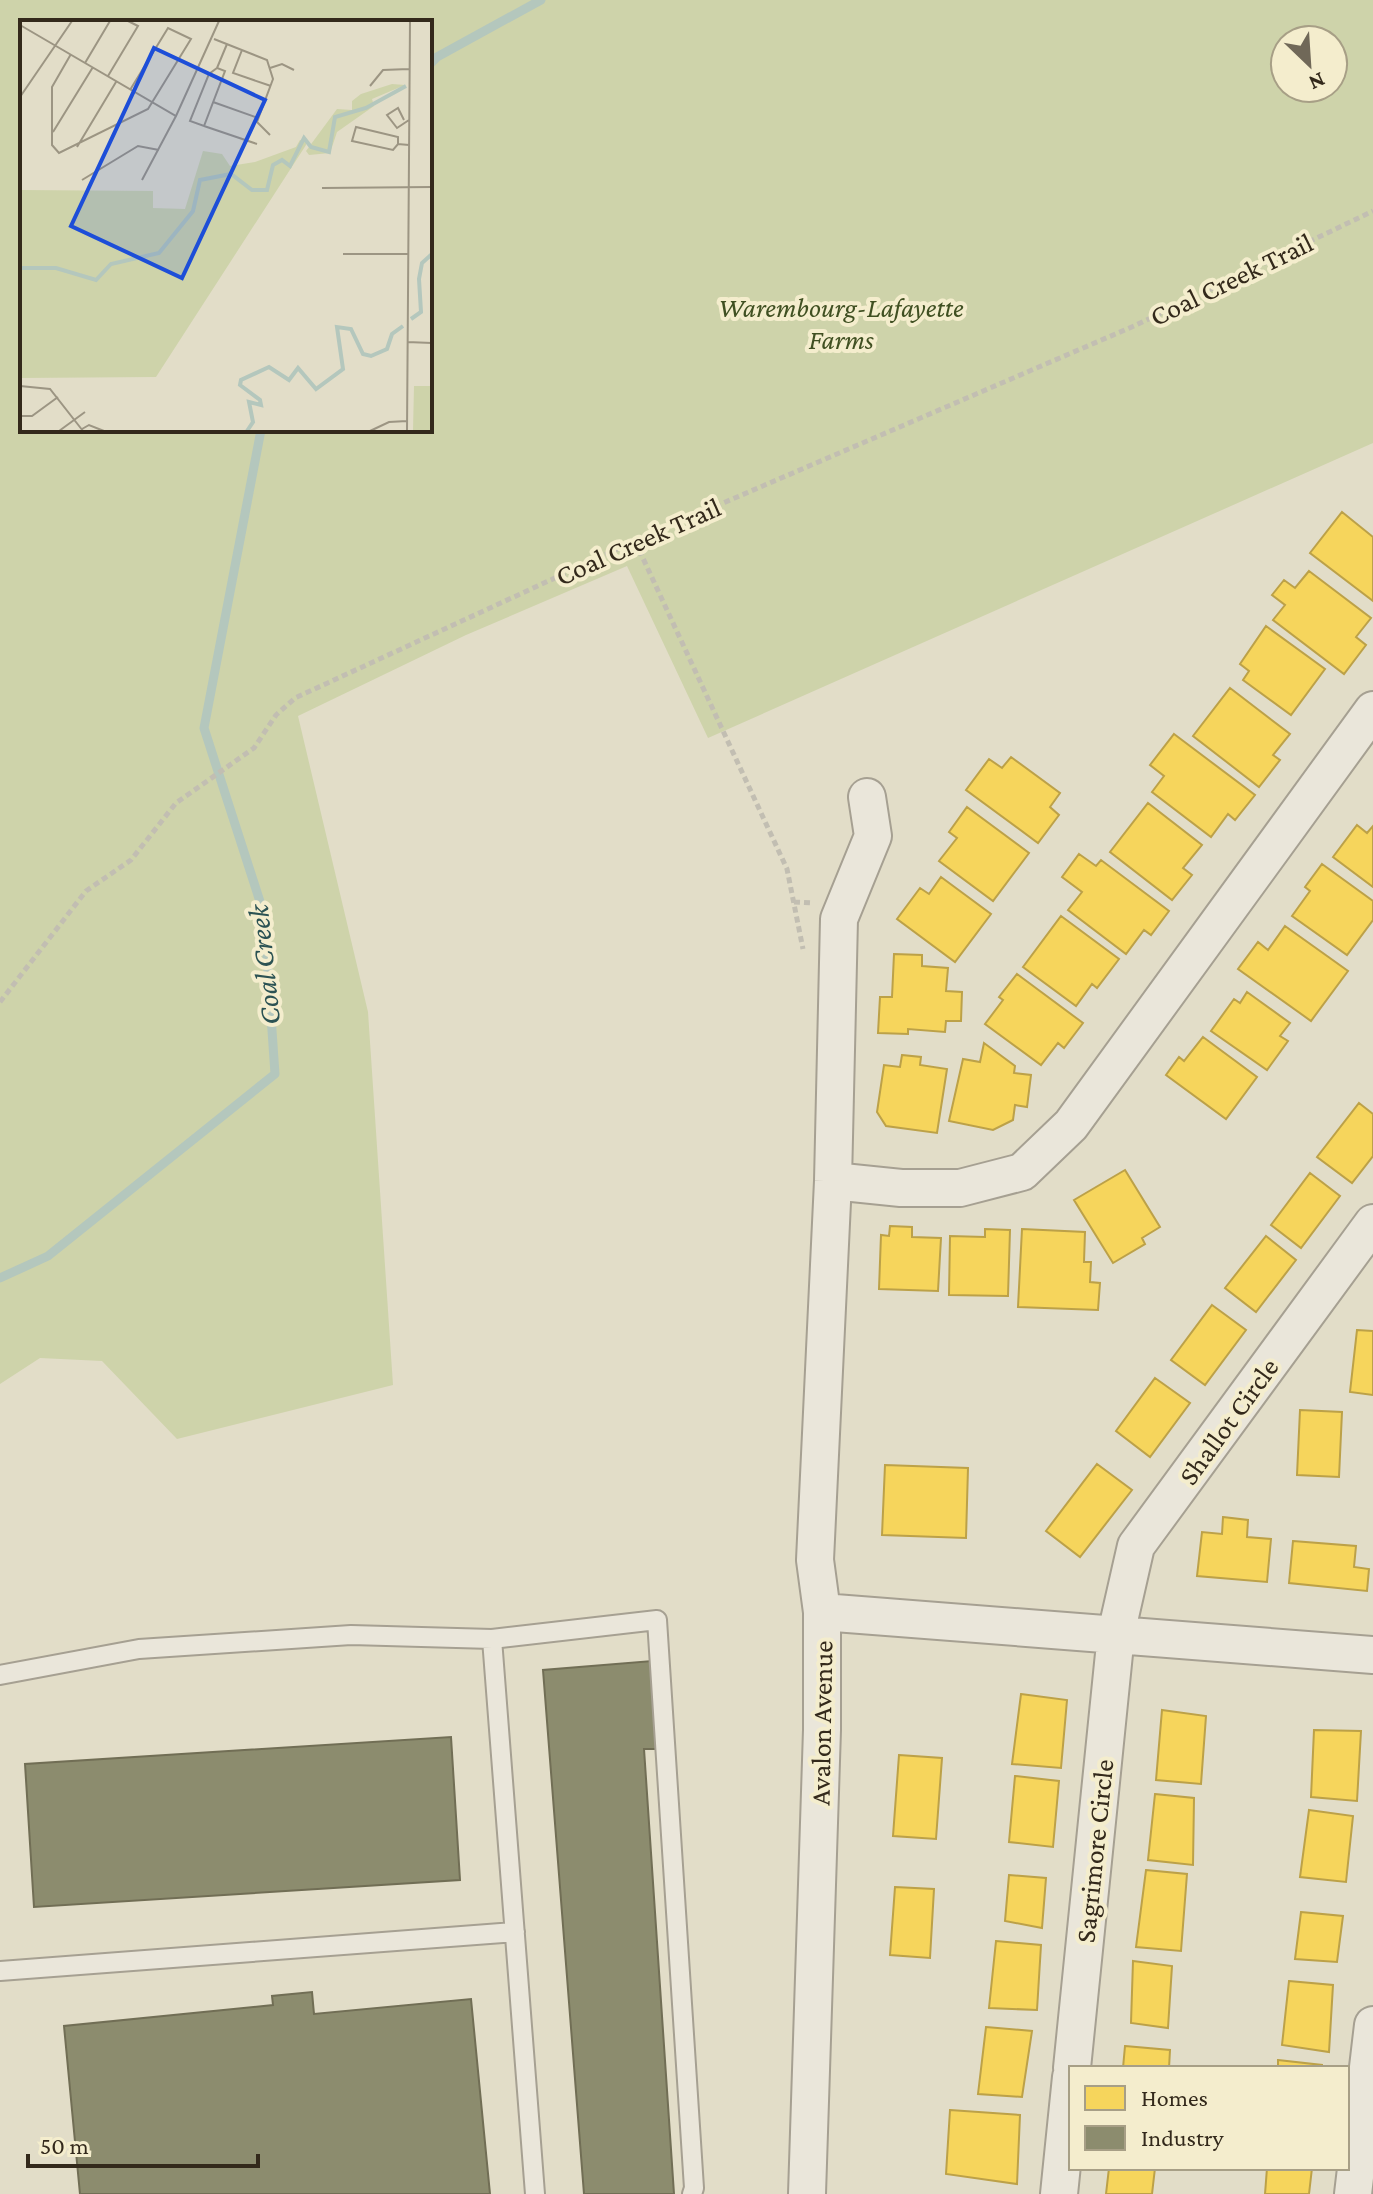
<svg xmlns="http://www.w3.org/2000/svg" width="1373" height="2194" font-family="'Crimson Pro',serif">
<rect width="100%" height="100%" fill="#e2ddc8"/>
<path fill="#ced3aa" fill-rule="evenodd" d="M 0,0 L 1373,0 L 1373,443 L 708,738 L 627,566 L 466,635 L 298,716 L 368,1012 L 393,1385 L 177,1439 L 102,1361 L 40,1358 L 0,1384 ZM 22,22 L 430,22 L 430,430 L 22,430 ZM 1333,40 L 1333,88 L 1285,88 L 1285,40 Z"/>
<path fill="#f6d55c" stroke="#bca148" stroke-width="2" d="M 1342,512 L 1373,537 L 1373,601 L 1310,553 Z
M 1309,571 L 1371,618 L 1356,637 L 1366,645 L 1344,674 L 1273,620 L 1285,605 L 1272,595 L 1284,580 L 1295,588 Z
M 1266,626 L 1325,669 L 1291,715 L 1243,680 L 1249,671 L 1240,664 Z
M 1230,688 L 1290,734 L 1273,755 L 1280,760 L 1259,787 L 1193,736 Z
M 1174,734 L 1255,795 L 1235,820 L 1228,814 L 1211,837 L 1152,792 L 1164,776 L 1150,765 Z
M 1011,757 L 1060,793 L 1050,807 L 1059,815 L 1038,843 L 966,790 L 989,759 L 1002,768 Z
M 1148,803 L 1202,845 L 1183,868 L 1192,875 L 1172,900 L 1110,852 Z
M 967,807 L 1029,853 L 993,901 L 939,861 L 957,838 L 949,832 Z
M 1357,825 L 1367,833 L 1373,826 L 1373,887 L 1333,857 Z
M 1079,854 L 1096,866 L 1101,860 L 1169,911 L 1151,935 L 1144,930 L 1126,954 L 1068,910 L 1082,892 L 1062,877 Z
M 1322,864 L 1373,901 L 1373,920 L 1347,955 L 1292,916 L 1310,891 L 1305,887 Z
M 941,877 L 991,914 L 955,962 L 897,919 L 920,888 L 929,894 Z
M 1061,916 L 1119,959 L 1097,988 L 1092,984 L 1076,1006 L 1023,967 Z
M 1285,926 L 1348,971 L 1311,1021 L 1238,969 L 1258,942 L 1268,950 Z
M 894,954 L 922,955 L 922,966 L 948,968 L 946,991 L 962,992 L 961,1021 L 946,1021 L 945,1032 L 908,1029 L 908,1034 L 878,1033 L 880,997 L 892,997 Z
M 1017,974 L 1083,1023 L 1064,1048 L 1058,1043 L 1041,1065 L 985,1024 L 1003,1000 L 999,997 Z
M 1247,992 L 1290,1023 L 1280,1036 L 1288,1041 L 1267,1070 L 1211,1031 L 1234,999 L 1240,1003 Z
M 1203,1037 L 1257,1077 L 1226,1119 L 1166,1075 L 1179,1057 L 1184,1061 Z
M 984,1043 L 1015,1066 L 1014,1073 L 1031,1075 L 1027,1107 L 1015,1105 L 1013,1120 L 993,1130 L 949,1121 L 963,1059 L 980,1062 Z
M 902,1055 L 921,1057 L 920,1065 L 947,1069 L 937,1133 L 886,1126 L 877,1112 L 884,1065 L 900,1067 Z
M 1359,1103 L 1373,1114 L 1373,1156 L 1352,1183 L 1317,1157 Z
M 1125,1170 L 1160,1227 L 1142,1238 L 1145,1244 L 1113,1263 L 1074,1200 Z
M 1310,1173 L 1340,1196 L 1301,1248 L 1271,1225 Z
M 890,1226 L 912,1227 L 912,1237 L 941,1238 L 938,1291 L 879,1289 L 881,1235 L 889,1236 Z
M 985,1229 L 1010,1230 L 1008,1296 L 949,1295 L 950,1236 L 985,1237 Z
M 1022,1229 L 1085,1232 L 1084,1262 L 1091,1262 L 1090,1282 L 1100,1283 L 1098,1310 L 1018,1307 Z
M 1266,1236 L 1296,1260 L 1256,1312 L 1225,1288 Z
M 1212,1305 L 1246,1330 L 1205,1385 L 1171,1360 Z
M 1357,1330 L 1373,1331 L 1373,1395 L 1350,1392 Z
M 1155,1378 L 1190,1403 L 1150,1457 L 1116,1431 Z
M 1300,1410 L 1342,1412 L 1339,1477 L 1297,1475 Z
M 1097,1464 L 1132,1490 L 1080,1557 L 1046,1531 Z
M 885,1465 L 968,1468 L 966,1538 L 882,1535 Z
M 1223,1517 L 1248,1520 L 1247,1537 L 1271,1539 L 1267,1582 L 1197,1576 L 1202,1532 L 1222,1534 Z
M 1293,1541 L 1356,1546 L 1354,1567 L 1369,1569 L 1367,1591 L 1289,1583 Z
M 1021,1694 L 1067,1700 L 1061,1768 L 1012,1764 Z
M 1162,1710 L 1206,1716 L 1201,1784 L 1156,1780 Z
M 1314,1730 L 1361,1731 L 1357,1801 L 1311,1797 Z
M 899,1755 L 942,1758 L 936,1839 L 893,1836 Z
M 1015,1776 L 1059,1781 L 1053,1847 L 1009,1842 Z
M 1155,1794 L 1194,1798 L 1193,1865 L 1148,1860 Z
M 1309,1810 L 1353,1816 L 1346,1882 L 1300,1877 Z
M 1146,1870 L 1187,1874 L 1181,1951 L 1136,1947 Z
M 1009,1875 L 1046,1878 L 1042,1928 L 1005,1921 Z
M 895,1887 L 934,1889 L 930,1958 L 890,1955 Z
M 1301,1912 L 1343,1916 L 1337,1962 L 1295,1959 Z
M 996,1941 L 1041,1945 L 1037,2010 L 989,2008 Z
M 1133,1961 L 1172,1966 L 1168,2028 L 1131,2023 Z
M 1289,1981 L 1333,1985 L 1329,2052 L 1282,2045 Z
M 986,2027 L 1032,2031 L 1022,2097 L 978,2094 Z
M 1125,2046 L 1170,2050 L 1169,2068 L 1123,2068 Z
M 1278,2060 L 1322,2065 L 1322,2068 L 1278,2068 Z
M 950,2110 L 1020,2115 L 1017,2184 L 946,2174 Z
M 1109,2168 L 1155,2168 L 1152,2194 L 1106,2194 Z
M 1267,2168 L 1312,2168 L 1309,2194 L 1265,2194 Z"/>
<path fill="#8c8c6e" stroke="#716e55" stroke-width="2" d="M 652,1661 L 660,1749 L 644,1749 L 674,2194 L 584,2194 L 543,1670 Z
M 451,1737 L 460,1880 L 34,1907 L 25,1764 Z
M 312,1992 L 314,2014 L 471,1999 L 490,2194 L 80,2194 L 64,2026 L 273,2005 L 272,1996 Z"/>
<g fill="none" stroke-linecap="round" stroke-linejoin="round">
<path stroke="#b4c7bd" stroke-width="9" d="M 430,64 L 437,57 L 541,0
M 0,1278 L 48,1256 L 275,1074 L 264,914 L 204,728 L 261,430"/>
<g stroke="#a6a092" stroke-width="22">
<path id="lane" d="M 0,1675 L 139,1649 L 351,1635 L 492,1639
M 0,1971 L 515,1932
M 535,2194 L 492,1639 L 657,1620 L 694,2188 L 692,2194"/>
</g>
<g stroke="#a6a092" stroke-width="40">
<path id="street" d="M 833,1181 L 901,1188 L 960,1188 L 1022,1172 L 1071,1125 L 1373,710
M 822,1612 L 815,1560 L 833,1181 L 839,919 L 873,836 L 867,797
M 1072,2068 L 1116,1634 L 1136,1546 L 1373,1223
M 807,2194 L 822,1730 L 822,1612 L 1373,1655
M 1059,2194 L 1071,2077
M 1353,2194 L 1373,2025"/>
</g>
<path stroke="#c2beb2" stroke-width="5" stroke-dasharray="6 4" stroke-linecap="butt" d="M 635,541 L 787,869 L 803,949
M 794,902 L 813,903
M 0,1002 L 86,891 L 131,860 L 176,803 L 254,748 L 276,715 L 295,698 L 635,541 L 1134,326 L 1373,211"/>
<use href="#lane" stroke="#eae6da" stroke-width="18"/>
<use href="#street" stroke="#eae6da" stroke-width="36"/>
</g>
<g text-anchor="middle" stroke-width="8" stroke-linejoin="round" paint-order="stroke">
<g font-size="28" fill="#33291b" stroke="#f4edcd">
<text transform="translate(1231 279) rotate(-26)" y="10">Coal Creek Trail</text>
<text transform="translate(638 541) rotate(-24)" y="10">Coal Creek Trail</text>
<text transform="translate(1228 1421) rotate(-54)" y="10">Shallot Circle</text>
<text transform="translate(821 1723) rotate(-89)" y="10">Avalon Avenue</text>
<text transform="translate(1094 1851) rotate(-84)" y="10">Sagrimore Circle</text>
</g>
<g font-size="28" font-style="italic" fill="#405022" stroke="#f4edcd">
<text x="841" y="317">Warembourg-Lafayette<tspan x="841" dy="32">Farms</tspan></text>
</g>
<g font-size="30" font-style="italic" fill="#2b5253" stroke="#f4edcd">
<text transform="translate(264 965) rotate(-96)" y="10">Coal Creek</text>
</g>
</g>
<g transform="translate(20 20)">
<rect width="412" height="412" fill="#e2ddc8"/>
<path d="M 372,64 L 385,65 L 352,79 L 354,86 L 317,112 L 310,133 L 289,135 L 286,131 L 317,89 L 332,90 L 332,81 L 341,74 ZM 280,120 L 286,120 L 286,125 L 136,357 L 0,358 L 0,170 L 133,171 L 133,188 L 165,189 L 183,131 L 202,134 L 210,146 L 235,142 L 276,127 ZM 394,366 L 412,366 L 412,411 L 393,411 Z" fill="#ced3aa"/>
<path fill="none" stroke="#b4c7bd" stroke-width="4" d="M 0,248 L 36,248 L 76,260 L 91,244 L 139,233 L 173,191 L 180,160 L 211,154 L 232,170 L 247,170 L 253,145 L 262,140 L 270,146 L 284,118 L 291,127 L 309,132 L 315,97 L 346,88 L 386,66M 391,299 L 401,292 L 399,259 L 402,243 L 412,234M 227,411 L 233,402 L 229,382 L 241,385 L 240,380 L 220,365 L 221,360 L 249,347 L 269,360 L 278,348 L 296,369 L 323,349 L 317,307 L 331,309 L 343,334 L 351,336 L 367,329 L 372,314 L 383,306"/>
<path fill="none" stroke="#9c9583" stroke-width="2" d="M 0,5 L 156,96 L 199,1M 194,19 L 247,40 L 253,59 L 237,102 L 250,115M 222,30 L 213,53 L 251,66M 51,34 L 32,67 L 32,125 L 39,133 L 128,89 L 171,19 L 148,8 L 110,70M 65,43 L 90,1M 197,48 L 189,54 L 170,101 L 184,106 L 205,51 L 197,48 L 207,24M 250,48 L 262,44 L 274,50M 88,56 L 118,6 L 108,1M 350,66 L 363,50 L 389,49M 0,77 L 52,1M 193,82 L 238,98M 384,100 L 378,88 L 367,95 L 377,108 L 389,100M 184,106 L 237,124M 33,112 L 73,47M 378,124 L 378,117 L 336,107 L 332,121 L 373,130 L 378,124 L 389,125M 57,127 L 96,62M 62,160 L 118,126 L 139,130M 122,160 L 156,96M 302,168 L 412,167M 323,234 L 388,234M 387,322 L 412,323M 0,366 L 30,369 L 63,411M 0,396 L 12,396 L 38,377M 62,409 L 69,405 L 84,411M 39,411 L 65,392M 350,411 L 369,402 L 387,401M 387,411 L 390,1"/>
<path fill="#1d4ed8" fill-opacity="0.15" stroke="#1d4ed8" stroke-width="4" d="M 134,28 L 245,80 L 162,258 L 51,206 Z"/>
<rect width="412" height="412" fill="none" stroke="#33291b" stroke-width="4"/>
</g>
<rect x="1069" y="2066" width="280" height="104" fill="#f4edcd" stroke="#a79f86" stroke-width="2"/>
<rect x="1085" y="2086" width="40" height="24" fill="#f6d55c" stroke="#a79f86" stroke-width="2"/>
<text x="1141" y="2106" font-size="24" fill="#33291b">Homes</text>
<rect x="1085" y="2126" width="40" height="24" fill="#8c8c6e" stroke="#a79f86" stroke-width="2"/>
<text x="1141" y="2146" font-size="24" fill="#33291b">Industry</text>
<g transform="translate(1309 64) rotate(155)"><circle r="38" fill="#f4edcd" stroke="#a79f86" stroke-width="2"/>
<path d="M0-6L14 30L0 20L-14 30Z" fill="#706858"/>
<text y="-12" font-size="22" font-weight="bold" text-anchor="middle" fill="#33291b">N</text>
</g>
<path d="M28 2154v12h230v-12" fill="none" stroke="#33291b" stroke-width="4"/>
<text x="40" y="2154" font-size="24" fill="#33291b" stroke="#f4edcd" stroke-width="6" paint-order="stroke">50 m</text>
</svg>
